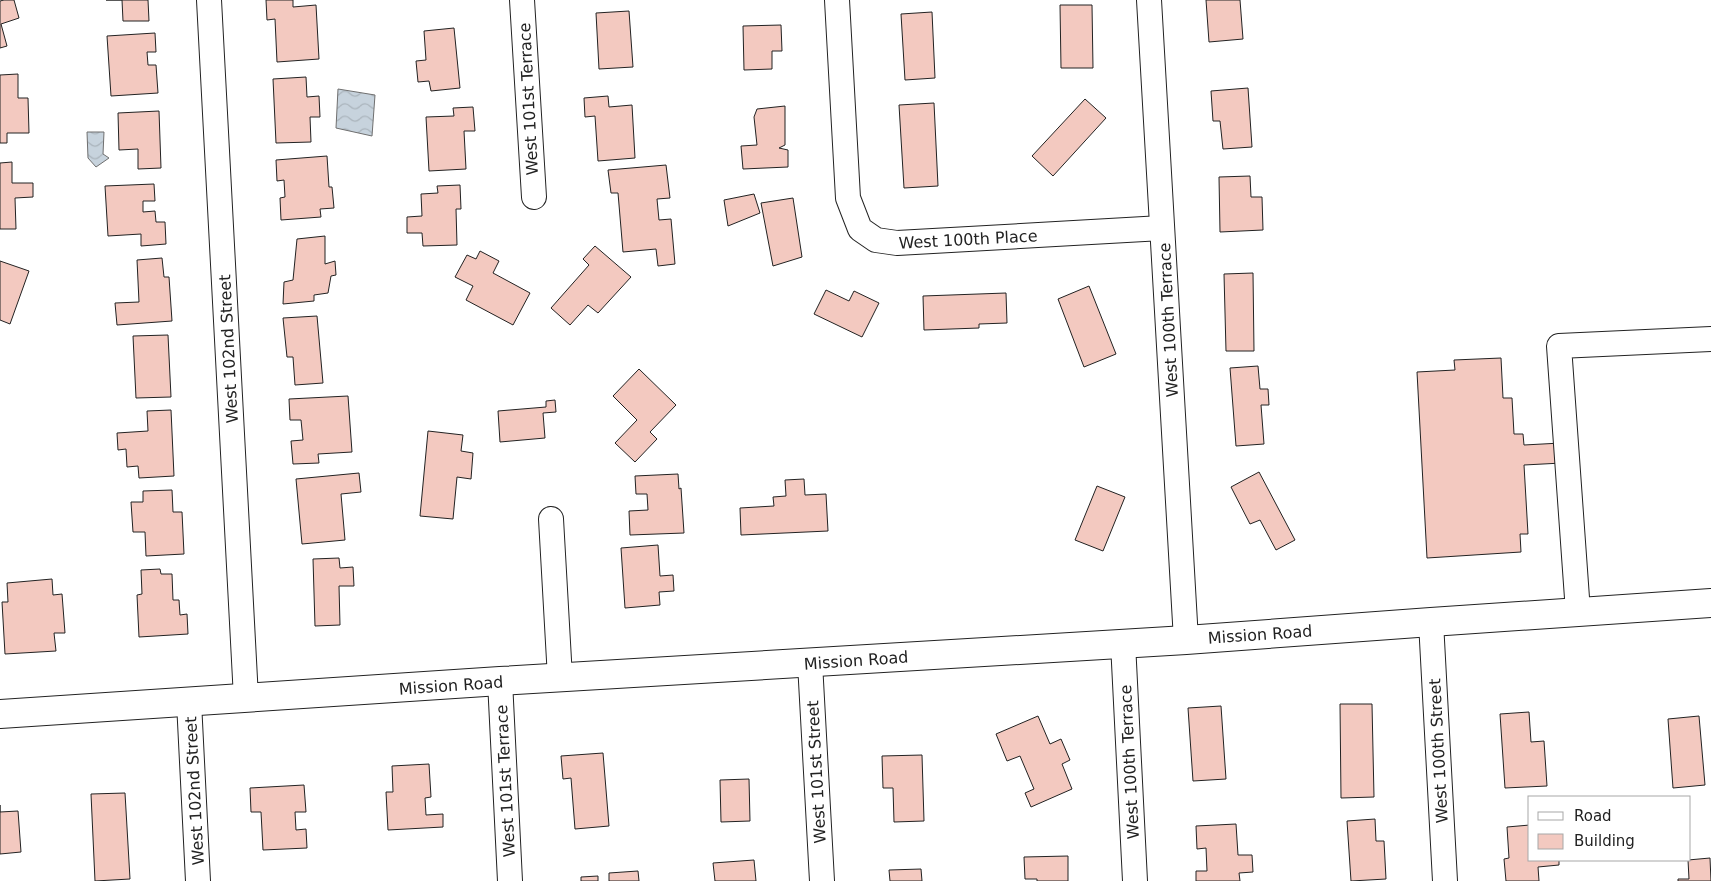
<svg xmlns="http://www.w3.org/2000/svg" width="1711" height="881" font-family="'DejaVu Sans',sans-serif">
<defs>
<pattern id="water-waves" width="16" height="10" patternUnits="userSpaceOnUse" patternTransform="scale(1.25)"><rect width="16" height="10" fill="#c7d3dd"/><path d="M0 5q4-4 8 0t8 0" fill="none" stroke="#abb5bd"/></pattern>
</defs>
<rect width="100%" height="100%" fill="#fff"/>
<path fill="url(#water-waves)" stroke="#6f6f6f" d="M 338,89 L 375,95 L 372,136 L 336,128 Z
M 87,132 L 104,132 L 103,154 L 109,158 L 96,167 L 88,158 Z"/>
<path fill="#f3c9c0" stroke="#222" d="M 4,0 L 14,0 L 19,18 L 1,24 L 7,46 L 0,48 L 0,1 Z
M 106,0 L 148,0 L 149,21 L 123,21 L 122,0 Z
M 266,0 L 293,0 L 293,7 L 316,5 L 319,59 L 277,62 L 275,19 L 267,20 Z
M 1206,0 L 1240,0 L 1243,39 L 1209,42 Z
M 1060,5 L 1092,5 L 1093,68 L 1061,68 Z
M 629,11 L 633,67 L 599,69 L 596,13 Z
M 932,12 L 935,78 L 905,80 L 901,14 Z
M 781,25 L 782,51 L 772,51 L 772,69 L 744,70 L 743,26 Z
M 454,28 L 460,88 L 431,91 L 429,81 L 418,82 L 416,61 L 426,60 L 424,31 Z
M 155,33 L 156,52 L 147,52 L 148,65 L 156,65 L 158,93 L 111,96 L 107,36 Z
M 18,74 L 18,98 L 28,98 L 29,133 L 7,133 L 7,143 L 0,143 L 0,75 Z
M 306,77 L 307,97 L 319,96 L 320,117 L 310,117 L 311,142 L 276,143 L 273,79 Z
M 1248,88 L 1252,147 L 1223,149 L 1220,121 L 1213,121 L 1211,91 Z
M 608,96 L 609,107 L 632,105 L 635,158 L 598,161 L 595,116 L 585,117 L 584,98 Z
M 1085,99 L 1106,118 L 1053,176 L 1032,156 Z
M 934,103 L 938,186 L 904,188 L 899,105 Z
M 785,106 L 785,145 L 779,148 L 788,150 L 788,167 L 743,169 L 741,146 L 757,145 L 754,117 L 757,109 Z
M 473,107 L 475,131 L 464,131 L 466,169 L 429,171 L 426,117 L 454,116 L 453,108 Z
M 159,111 L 161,168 L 138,169 L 138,149 L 119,150 L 118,113 Z
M 327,156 L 329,187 L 332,187 L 334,208 L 320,209 L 321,217 L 281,220 L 280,198 L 285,197 L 284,180 L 277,181 L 276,160 Z
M 12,162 L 12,183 L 33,183 L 33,197 L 15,198 L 16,229 L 0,229 L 0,163 Z
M 666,165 L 670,198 L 657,199 L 659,220 L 671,219 L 675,264 L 658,266 L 656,249 L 623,252 L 618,193 L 611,193 L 608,170 Z
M 1250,176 L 1251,197 L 1262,197 L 1263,230 L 1220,232 L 1219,177 Z
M 154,184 L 155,201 L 143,201 L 143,212 L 155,211 L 156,222 L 165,222 L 166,244 L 141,246 L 141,234 L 108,236 L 105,186 Z
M 460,185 L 461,209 L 456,209 L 457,245 L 423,246 L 422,233 L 407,233 L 407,217 L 422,216 L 421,194 L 438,193 L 437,186 Z
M 754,194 L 760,213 L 728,226 L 724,200 Z
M 793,198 L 802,257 L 773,266 L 761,203 Z
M 325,236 L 325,264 L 335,261 L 336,275 L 331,276 L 328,293 L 314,295 L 314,301 L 283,304 L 284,282 L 293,280 L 297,239 Z
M 595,246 L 631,277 L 598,313 L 588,305 L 570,325 L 551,308 L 589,265 L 583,259 Z
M 480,251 L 499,261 L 493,273 L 530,293 L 513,325 L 466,300 L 473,286 L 455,277 L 467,255 L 476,259 Z
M 162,258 L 164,277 L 169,277 L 172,321 L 117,325 L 115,303 L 139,302 L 137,260 Z
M 0,261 L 29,271 L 10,324 L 0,320 Z
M 1253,273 L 1254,351 L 1226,351 L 1224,274 Z
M 1089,286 L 1116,354 L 1084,367 L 1058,299 Z
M 826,290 L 849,301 L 854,291 L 879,303 L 862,337 L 814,314 Z
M 1006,293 L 1007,323 L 979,324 L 979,328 L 924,330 L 923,296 Z
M 317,316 L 323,383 L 295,385 L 293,357 L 287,357 L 283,318 Z
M 168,335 L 171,397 L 136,398 L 133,336 Z
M 1501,358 L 1503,398 L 1512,398 L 1514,434 L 1523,434 L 1524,445 L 1561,443 L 1562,463 L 1524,465 L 1528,534 L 1520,534 L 1521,552 L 1427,558 L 1417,372 L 1455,370 L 1454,360 Z
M 1258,366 L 1260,389 L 1268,389 L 1269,405 L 1261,405 L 1264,444 L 1236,446 L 1230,368 Z
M 639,369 L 676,405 L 650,432 L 657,439 L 635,462 L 615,443 L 637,420 L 613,396 Z
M 348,396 L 352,452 L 318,454 L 319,463 L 293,464 L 291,441 L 303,440 L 301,420 L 290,420 L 289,399 Z
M 555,400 L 556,412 L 543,413 L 545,438 L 500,442 L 498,411 L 546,407 L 546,401 Z
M 171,410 L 174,476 L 139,478 L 138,466 L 127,467 L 126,449 L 118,450 L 117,433 L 148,431 L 147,411 Z
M 428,431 L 463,435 L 461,451 L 473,453 L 471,479 L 457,477 L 453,519 L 420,516 Z
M 1259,472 L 1295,540 L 1276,550 L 1260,520 L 1250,524 L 1231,487 Z
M 359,473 L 361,492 L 341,494 L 345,540 L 302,544 L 296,479 Z
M 678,474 L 679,489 L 681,488 L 684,533 L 630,535 L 629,511 L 648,510 L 647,494 L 636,494 L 635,476 Z
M 804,479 L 805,495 L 826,494 L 828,531 L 741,535 L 740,508 L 774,506 L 773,497 L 786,496 L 785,480 Z
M 1097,486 L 1125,497 L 1103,551 L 1075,540 Z
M 172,490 L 173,512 L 182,512 L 184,554 L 146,556 L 145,532 L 133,532 L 131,502 L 143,502 L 143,491 Z
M 658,545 L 660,576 L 673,575 L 674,591 L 659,592 L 660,605 L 625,608 L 621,548 Z
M 339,558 L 340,568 L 353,567 L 354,586 L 339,586 L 340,625 L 315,626 L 313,559 Z
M 160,569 L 161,574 L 172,574 L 173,600 L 179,600 L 180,615 L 187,614 L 188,634 L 139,637 L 137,595 L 142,594 L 141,570 Z
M 52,579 L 53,595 L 62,594 L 65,633 L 54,633 L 56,651 L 5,654 L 2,602 L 8,602 L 7,583 Z
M 1340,704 L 1372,704 L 1374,797 L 1341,798 Z
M 1221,706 L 1226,779 L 1193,781 L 1188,708 Z
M 1529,712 L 1531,742 L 1544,741 L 1547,786 L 1505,788 L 1500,714 Z
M 1038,716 L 1050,744 L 1061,739 L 1070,760 L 1062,764 L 1072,789 L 1031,807 L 1025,793 L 1034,789 L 1020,756 L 1007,761 L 996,734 Z
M 1699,716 L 1705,785 L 1673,788 L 1668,719 Z
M 603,753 L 609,826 L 575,829 L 571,778 L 563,779 L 561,756 Z
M 922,755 L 924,821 L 894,822 L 893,788 L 883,788 L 882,756 Z
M 429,764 L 431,797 L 425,798 L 426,815 L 443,814 L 443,827 L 388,830 L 386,792 L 393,792 L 392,766 Z
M 749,779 L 750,821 L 721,822 L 720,780 Z
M 304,785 L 306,812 L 295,812 L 296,830 L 306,829 L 307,848 L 263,850 L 261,812 L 251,812 L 250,788 Z
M 125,793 L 130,879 L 95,881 L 91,794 Z
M 0,805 L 0,812 L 18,811 L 21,852 L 0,854 Z
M 1375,819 L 1376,841 L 1384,841 L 1386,879 L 1351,881 L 1347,821 Z
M 1236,824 L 1238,855 L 1252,855 L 1253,872 L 1239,873 L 1240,881 L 1196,881 L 1196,871 L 1207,871 L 1206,848 L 1197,849 L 1196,826 Z
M 1530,825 L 1530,860 L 1559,860 L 1559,865 L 1538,867 L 1539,881 L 1506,881 L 1504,859 L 1509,858 L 1507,827 Z
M 1068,856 L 1068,881 L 1037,881 L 1037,879 L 1025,879 L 1024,857 Z
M 1710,858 L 1711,881 L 1678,881 L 1678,879 L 1689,879 L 1688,860 Z
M 754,860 L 756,881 L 715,881 L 713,863 Z
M 921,869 L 922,881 L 890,881 L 889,870 Z
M 638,871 L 639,881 L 609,881 L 609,873 Z
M 598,876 L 598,881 L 581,881 L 581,877 Z"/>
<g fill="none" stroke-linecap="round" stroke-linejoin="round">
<g stroke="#222" stroke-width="26">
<path id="minor" d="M 209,0 L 246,698
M 522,0 L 534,197
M 837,0 L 848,198 L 860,229 L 876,240 L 897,243 L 1162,228
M 1149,0 L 1186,640
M 551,519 L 560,678
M 1578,612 L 1559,346 L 1711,339
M 1431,622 L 1445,881
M 1123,643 L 1135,881
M 810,663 L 822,881
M 500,681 L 510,881
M 189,702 L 198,881"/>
</g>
<g stroke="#222" stroke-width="30">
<path id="major" d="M 0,714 L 500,681 L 1186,640 L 1431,622 L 1711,603"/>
</g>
<use href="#minor" stroke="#fff" stroke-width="24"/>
<use href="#major" stroke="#fff" stroke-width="28"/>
</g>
<g text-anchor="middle" stroke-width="4" stroke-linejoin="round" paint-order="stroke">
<g font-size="16" fill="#222" stroke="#fff">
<text transform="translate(528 99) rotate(-93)" y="6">West 101st Terrace</text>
<text transform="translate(968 239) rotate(-3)" y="6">West 100th Place</text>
<text transform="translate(1168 320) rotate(-93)" y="6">West 100th Terrace</text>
<text transform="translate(228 349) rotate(-93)" y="6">West 102nd Street</text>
<text transform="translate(1260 634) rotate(-4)" y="6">Mission Road</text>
<text transform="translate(856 660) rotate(-4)" y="6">Mission Road</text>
<text transform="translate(451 685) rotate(-4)" y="6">Mission Road</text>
<text transform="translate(1438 751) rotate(-93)" y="6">West 100th Street</text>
<text transform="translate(1129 762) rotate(-93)" y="6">West 100th Terrace</text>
<text transform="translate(816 772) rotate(-93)" y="6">West 101st Street</text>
<text transform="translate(505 781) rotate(-93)" y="6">West 101st Terrace</text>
<text transform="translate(194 791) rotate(-93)" y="6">West 102nd Street</text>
</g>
</g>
<rect x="1528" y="796" width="162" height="65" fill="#ffffff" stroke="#a7a7a7"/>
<rect x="1538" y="812" width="25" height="8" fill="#ffffff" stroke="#a7a7a7"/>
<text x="1574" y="821" font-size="15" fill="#222222">Road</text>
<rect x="1538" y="834" width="25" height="15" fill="#f3c9c0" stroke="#a7a7a7"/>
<text x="1574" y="846" font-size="15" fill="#222222">Building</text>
</svg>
